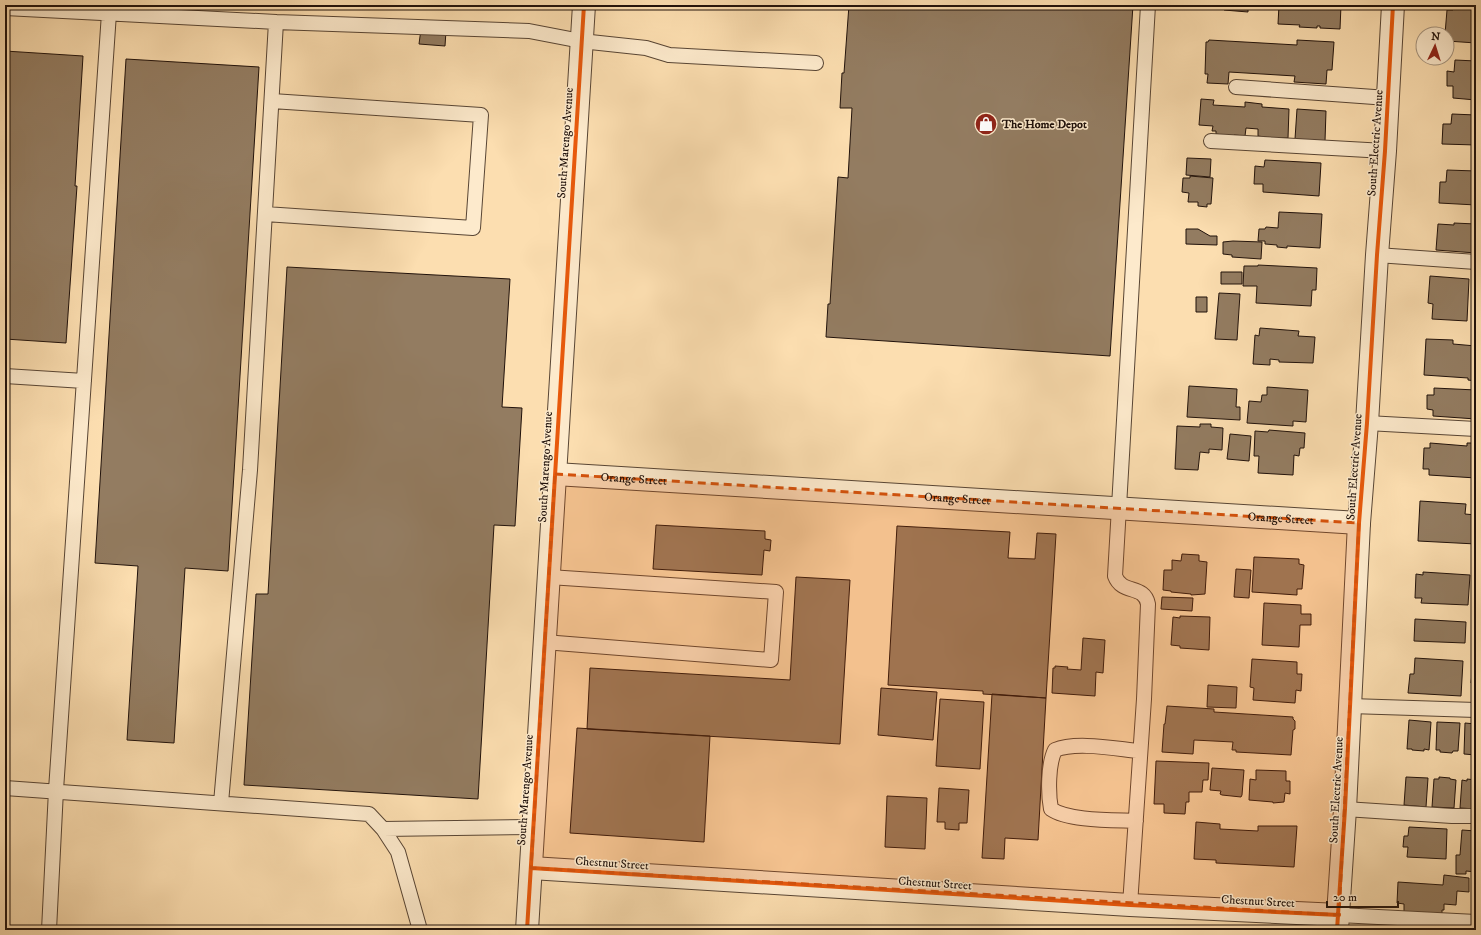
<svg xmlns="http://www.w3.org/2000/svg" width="1481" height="935" font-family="'IM FELL DW Pica',serif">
<rect width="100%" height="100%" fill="#fcdeb0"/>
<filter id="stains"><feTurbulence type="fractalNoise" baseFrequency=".005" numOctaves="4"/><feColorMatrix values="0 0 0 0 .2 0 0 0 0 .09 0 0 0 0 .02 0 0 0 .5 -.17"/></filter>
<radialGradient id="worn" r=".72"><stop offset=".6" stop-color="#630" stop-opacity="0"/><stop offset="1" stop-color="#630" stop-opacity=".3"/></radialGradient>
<path fill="#937c61" stroke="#21120b" d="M 846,5 L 1133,5 L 1110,356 L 826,337 L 828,304 L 830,304 L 838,177 L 848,178 L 852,108 L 840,108 L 842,73 L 844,73 L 849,5 Z
M 1224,5 L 1248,5 L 1248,12 L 1224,10 Z
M 1279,5 L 1341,5 L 1340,29 L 1320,28 L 1320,26 L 1317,26 L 1317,28 L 1299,27 L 1300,25 L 1278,24 Z
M 1453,6 L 1476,8 L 1476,43 L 1447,41 L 1447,34 L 1445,34 L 1447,10 L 1453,10 Z
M 421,29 L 446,31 L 445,46 L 419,44 Z
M 1209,40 L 1297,45 L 1297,40 L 1334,42 L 1332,70 L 1327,70 L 1326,84 L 1294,82 L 1295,76 L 1229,72 L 1228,84 L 1207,83 L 1208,74 L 1205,74 L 1206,42 L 1208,42 Z
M 5,51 L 83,56 L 75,186 L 77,186 L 66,343 L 5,339 Z
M 126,59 L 259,67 L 228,571 L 185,568 L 174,743 L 127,740 L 138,566 L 95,563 Z
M 1455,60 L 1476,61 L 1476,100 L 1453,98 L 1453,86 L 1447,86 L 1447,71 L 1454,72 Z
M 1201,99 L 1214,100 L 1213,105 L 1245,107 L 1245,102 L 1262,104 L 1262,107 L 1289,109 L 1288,138 L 1276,138 L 1276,139 L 1258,136 L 1258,129 L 1246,128 L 1245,136 L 1234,135 L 1234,137 L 1216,134 L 1216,131 L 1212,131 L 1213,126 L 1199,125 Z
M 1297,109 L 1326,111 L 1325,141 L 1295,139 Z
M 1452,114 L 1476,115 L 1476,145 L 1442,144 L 1443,124 L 1451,124 Z
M 1187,158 L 1211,159 L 1210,177 L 1186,175 Z
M 1265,160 L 1321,163 L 1319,196 L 1263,192 L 1263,184 L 1254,184 L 1255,166 L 1264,167 Z
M 1447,170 L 1476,171 L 1476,205 L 1439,203 L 1440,182 L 1446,182 Z
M 1190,176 L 1213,178 L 1211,204 L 1207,204 L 1207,207 L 1198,206 L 1198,202 L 1188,202 L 1189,193 L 1182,192 L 1183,178 L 1190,178 Z
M 1279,212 L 1322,214 L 1320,248 L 1287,246 L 1287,248 L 1277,247 L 1277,245 L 1265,244 L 1265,241 L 1258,241 L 1259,229 L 1265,229 L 1266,227 L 1278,228 Z
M 1454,223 L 1476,224 L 1476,253 L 1436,250 L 1438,224 L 1454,225 Z
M 1186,229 L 1198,229 L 1210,236 L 1217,236 L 1217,245 L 1186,244 Z
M 1233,241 L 1262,242 L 1261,259 L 1232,257 L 1232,255 L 1223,254 L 1223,242 Z
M 1258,265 L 1317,268 L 1316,290 L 1312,290 L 1311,306 L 1256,303 L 1257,286 L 1243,286 L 1244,266 L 1258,266 Z
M 287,267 L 510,279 L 502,407 L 522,408 L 515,526 L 494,525 L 478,799 L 244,785 L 256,594 L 268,594 Z
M 1221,272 L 1242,272 L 1242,284 L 1221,284 Z
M 1430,276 L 1469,279 L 1467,321 L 1432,319 L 1433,304 L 1428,303 Z
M 1219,293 L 1240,294 L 1237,340 L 1215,339 Z
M 1196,297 L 1207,297 L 1207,312 L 1196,312 Z
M 1260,328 L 1299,331 L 1298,336 L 1315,337 L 1313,363 L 1279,362 L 1279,360 L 1270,359 L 1270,365 L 1253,364 L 1255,335 L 1259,336 Z
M 1426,339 L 1453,340 L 1453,344 L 1476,346 L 1476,381 L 1468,380 L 1468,378 L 1424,375 Z
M 1189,386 L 1237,389 L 1236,407 L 1240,407 L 1240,420 L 1187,417 Z
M 1267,387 L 1308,390 L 1306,422 L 1293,421 L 1293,426 L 1247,423 L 1249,401 L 1261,402 L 1262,395 L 1267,395 Z
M 1434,388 L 1476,390 L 1476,419 L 1433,416 L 1433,410 L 1427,409 L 1427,395 L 1434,395 Z
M 1200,424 L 1211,424 L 1211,427 L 1223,428 L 1222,450 L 1209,449 L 1209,453 L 1200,452 L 1198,470 L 1175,469 L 1177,426 L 1200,427 Z
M 1269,430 L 1305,433 L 1304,448 L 1300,448 L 1299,456 L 1294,455 L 1293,475 L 1258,473 L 1259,456 L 1254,456 L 1255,431 L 1268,432 Z
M 1230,434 L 1251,436 L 1249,461 L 1227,459 Z
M 1430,443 L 1467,446 L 1467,443 L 1476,443 L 1476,478 L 1429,475 L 1429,469 L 1423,469 L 1424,448 L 1430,448 Z
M 1420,501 L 1466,504 L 1465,514 L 1476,515 L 1476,544 L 1418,541 Z
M 656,525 L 765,531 L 765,539 L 771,540 L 770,551 L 764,550 L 762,575 L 653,569 Z
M 897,526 L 1010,532 L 1008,558 L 1035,559 L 1037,533 L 1056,534 L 1046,698 L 983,694 L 983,691 L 888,685 Z
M 1182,554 L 1199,555 L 1199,561 L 1207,562 L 1205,594 L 1191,595 L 1191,594 L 1171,592 L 1171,591 L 1163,590 L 1164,570 L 1172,570 L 1172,560 L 1181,561 Z
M 1254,557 L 1299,559 L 1299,564 L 1304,565 L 1302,589 L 1297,589 L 1297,595 L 1252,592 Z
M 1236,569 L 1251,570 L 1249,598 L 1234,597 Z
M 1423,572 L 1470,575 L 1468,605 L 1421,603 L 1422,598 L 1415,598 L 1416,574 L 1423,575 Z
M 796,577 L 850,580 L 840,744 L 587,729 L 590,668 L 790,680 Z
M 1162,597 L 1193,598 L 1192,611 L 1161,609 Z
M 1264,603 L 1301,605 L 1301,614 L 1311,614 L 1311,625 L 1300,625 L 1299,647 L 1262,645 Z
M 1180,616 L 1210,617 L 1209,650 L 1180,648 L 1180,646 L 1171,645 L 1173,617 L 1180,618 Z
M 1415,619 L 1466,622 L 1465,643 L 1414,641 Z
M 1475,621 L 1476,621 L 1476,644 L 1474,644 Z
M 1083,638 L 1105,640 L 1103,673 L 1096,672 L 1095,696 L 1052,693 L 1053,668 L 1055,668 L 1055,666 L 1068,667 L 1067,669 L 1081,670 Z
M 1415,658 L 1463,661 L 1461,696 L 1408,693 L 1410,674 L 1414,674 Z
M 1252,659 L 1297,662 L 1297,674 L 1302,674 L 1301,691 L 1296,690 L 1295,703 L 1253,700 L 1254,688 L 1250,687 Z
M 1473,662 L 1476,663 L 1476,684 L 1471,683 Z
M 1208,685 L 1237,687 L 1236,708 L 1207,707 Z
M 881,688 L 937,692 L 933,740 L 878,735 Z
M 992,694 L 1046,698 L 1038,840 L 1005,838 L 1004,859 L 982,858 Z
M 940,699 L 984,702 L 980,769 L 936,766 Z
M 1167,706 L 1214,709 L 1214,712 L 1293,717 L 1293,719 L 1295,721 L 1295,729 L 1293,730 L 1291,755 L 1236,752 L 1236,750 L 1232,750 L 1233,742 L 1194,740 L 1193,754 L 1162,752 L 1164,724 L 1165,724 Z
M 1409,720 L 1431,722 L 1429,750 L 1424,749 L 1424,751 L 1412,750 L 1412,749 L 1407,749 Z
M 1437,722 L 1460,723 L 1458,751 L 1453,751 L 1452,753 L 1440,752 L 1440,750 L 1436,750 Z
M 1465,723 L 1476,724 L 1476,755 L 1464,754 Z
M 577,728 L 710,736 L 704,842 L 570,833 Z
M 1156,761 L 1209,763 L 1208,780 L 1203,780 L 1202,792 L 1189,792 L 1189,802 L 1186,802 L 1185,814 L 1164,813 L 1164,804 L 1154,804 Z
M 1212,768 L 1244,770 L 1242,795 L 1241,797 L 1222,795 L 1220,794 L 1221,791 L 1210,790 Z
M 1256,770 L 1286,771 L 1286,781 L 1290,781 L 1290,794 L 1285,793 L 1284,802 L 1273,803 L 1273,802 L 1249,800 L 1250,779 L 1256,780 Z
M 1406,777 L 1428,778 L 1426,807 L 1404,805 Z
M 1439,777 L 1450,778 L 1450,779 L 1456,780 L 1454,808 L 1432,807 L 1434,779 L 1439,779 Z
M 1467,779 L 1476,780 L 1476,809 L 1460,808 L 1462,780 L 1467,781 Z
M 939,788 L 969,790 L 967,823 L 959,823 L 959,830 L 945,829 L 945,822 L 937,822 Z
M 887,796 L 927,798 L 925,849 L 885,847 Z
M 1196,822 L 1220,824 L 1220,829 L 1258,831 L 1258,826 L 1297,826 L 1294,867 L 1216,863 L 1216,860 L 1194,859 Z
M 1409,827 L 1447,829 L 1446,859 L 1407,857 L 1408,847 L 1403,847 L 1404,836 L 1408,836 Z
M 1462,830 L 1476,831 L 1476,872 L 1466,871 L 1466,874 L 1456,874 L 1456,855 L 1460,855 Z
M 1444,875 L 1469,878 L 1469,892 L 1457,891 L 1456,905 L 1444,904 L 1444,910 L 1442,910 L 1442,915 L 1404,912 L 1404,904 L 1397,903 L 1398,882 L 1443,885 Z"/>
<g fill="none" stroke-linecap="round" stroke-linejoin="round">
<g stroke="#584534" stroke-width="16">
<path id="service" d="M 5,8 L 276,22 L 529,31 L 581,41 L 646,48 L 669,55 L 816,63
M 1236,87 L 1388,98
M 1211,141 L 1385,151
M 265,214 L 473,228 L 481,115 L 272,101
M 1377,255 L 1476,262
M 5,376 L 84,381
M 1367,423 L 1476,429
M 544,642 L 771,660 L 776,592 L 549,577
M 1350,706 L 1476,710
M 5,788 L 369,814 L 383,829 L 398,852 L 420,930
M 221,803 L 250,470 L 276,22
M 1345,809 L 1452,816 L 1476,816
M 1136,821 C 1114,820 1068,821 1051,809 C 1048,793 1048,764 1055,750 C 1076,741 1117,749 1140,751
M 383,829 L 533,827
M 1130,905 L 1144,699 L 1148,604 C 1144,584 1122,595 1115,576 L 1148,5
M 1339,915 L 1476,922
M 49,930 L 56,790 L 109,13"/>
</g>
<g stroke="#584534" stroke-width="24">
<g id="minor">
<path id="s1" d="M 555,474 L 1359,523"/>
<path d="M 531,868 L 1130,905 L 1339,915"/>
<path d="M 1337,930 L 1345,809 L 1359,523 L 1367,423 L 1377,255 L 1385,151 L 1393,5"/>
</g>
</g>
<g stroke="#584534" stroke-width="24">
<path id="tertiary" d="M 527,930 L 584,5"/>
</g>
<use href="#service" stroke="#fdeacc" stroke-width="14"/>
<use href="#minor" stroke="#fdeacc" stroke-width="22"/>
<use href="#tertiary" stroke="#fdeacc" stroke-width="22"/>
<g stroke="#fdeacc" stroke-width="6">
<path id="cycleway" d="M 531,868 L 1130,905 L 1339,915
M 527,930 L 584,5
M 1337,930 L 1345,809 L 1359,523 L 1367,423 L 1377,255 L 1385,151 L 1393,5"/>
</g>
<use href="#cycleway" stroke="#e8590c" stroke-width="4"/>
</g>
<path fill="#d4520c" fill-opacity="0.2" stroke="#d4520c" stroke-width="3" stroke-dasharray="8 5" stroke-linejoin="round" d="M 555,474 L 1359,523 L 1339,915 L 531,868 Z"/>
<defs>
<g id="shop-disc" transform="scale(1.15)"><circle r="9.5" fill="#8f2418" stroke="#fdeacc"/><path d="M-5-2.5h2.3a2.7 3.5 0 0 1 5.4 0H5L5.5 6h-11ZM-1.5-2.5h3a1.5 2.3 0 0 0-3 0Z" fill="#fff"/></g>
</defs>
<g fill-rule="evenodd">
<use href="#shop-disc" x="986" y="124"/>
</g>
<g text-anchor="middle" stroke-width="3" stroke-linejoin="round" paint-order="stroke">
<g font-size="12" font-weight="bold" fill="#21120b" stroke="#fdeacc" text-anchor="start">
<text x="1002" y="128">The Home Depot</text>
</g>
<g font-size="12" fill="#21120b" stroke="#fdeacc">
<text transform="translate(565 143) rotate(-86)" y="4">South Marengo Avenue</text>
<text transform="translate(1375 143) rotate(-86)" y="4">South Electric Avenue</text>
<text transform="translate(545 467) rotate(-87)" y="4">South Marengo Avenue</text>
<text transform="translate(1354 467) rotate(-86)" y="4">South Electric Avenue</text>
<text dy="4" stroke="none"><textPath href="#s1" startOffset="79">Orange Street</textPath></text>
<text dy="4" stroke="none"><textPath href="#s1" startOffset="403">Orange Street</textPath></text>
<text dy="4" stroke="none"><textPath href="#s1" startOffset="727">Orange Street</textPath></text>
<text transform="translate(525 790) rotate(-86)" y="4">South Marengo Avenue</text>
<text transform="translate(1336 790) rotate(-87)" y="4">South Electric Avenue</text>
<text transform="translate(612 863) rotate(4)" y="4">Chestnut Street</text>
<text transform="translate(935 883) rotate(4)" y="4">Chestnut Street</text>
<text transform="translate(1258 901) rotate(3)" y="4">Chestnut Street</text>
</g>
</g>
<rect width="1481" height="935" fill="none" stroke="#fcdeb0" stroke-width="20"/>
<rect x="6" y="6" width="1469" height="923" fill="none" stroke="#21120b" stroke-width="2"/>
<rect x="10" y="10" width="1461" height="915" fill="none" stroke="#21120b"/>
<g transform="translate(1435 46) rotate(4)"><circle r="19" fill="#fdeacc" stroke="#a5947f"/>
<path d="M0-3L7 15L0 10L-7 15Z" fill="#8f2418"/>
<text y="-6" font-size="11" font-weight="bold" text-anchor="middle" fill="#21120b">N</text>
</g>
<path d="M1327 901v6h71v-6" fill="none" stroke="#21120b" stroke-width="2"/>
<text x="1333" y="901" font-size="12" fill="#21120b" stroke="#fdeacc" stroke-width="3" paint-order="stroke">20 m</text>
<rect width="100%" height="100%" filter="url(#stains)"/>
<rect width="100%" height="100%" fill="url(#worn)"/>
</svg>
